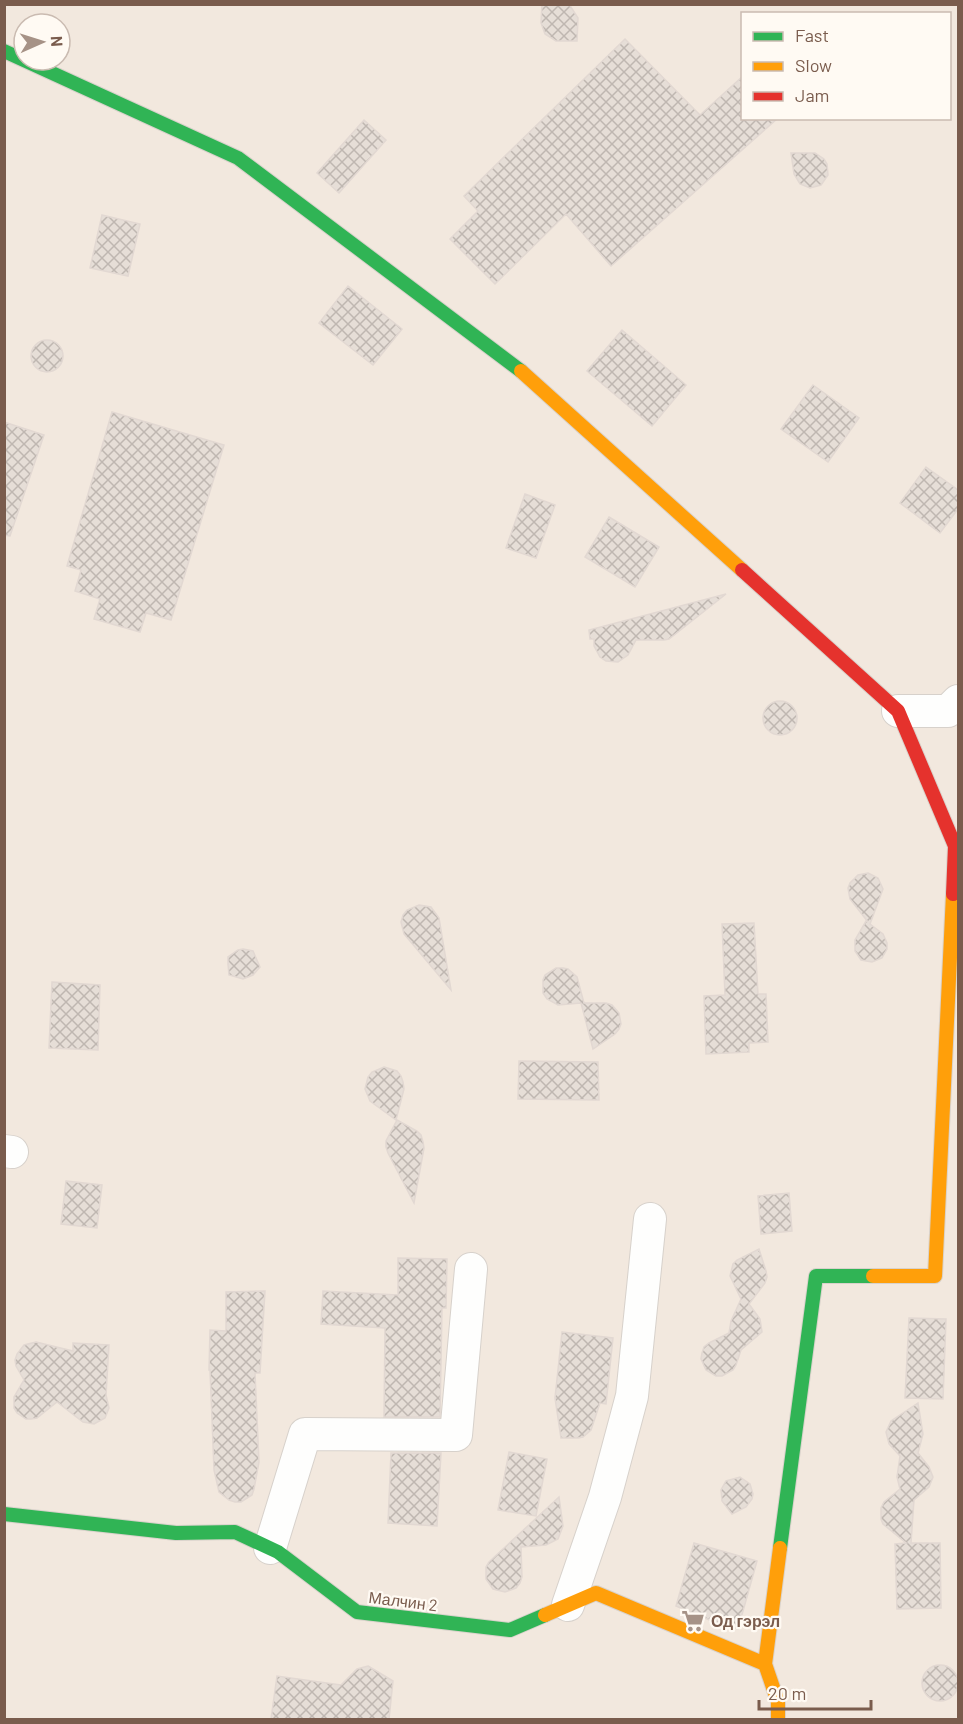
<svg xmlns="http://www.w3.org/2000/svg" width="963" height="1724" font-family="Barlow,sans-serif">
<defs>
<pattern id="building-cross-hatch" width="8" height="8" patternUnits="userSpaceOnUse" patternTransform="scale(1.5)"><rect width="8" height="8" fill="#e6ded7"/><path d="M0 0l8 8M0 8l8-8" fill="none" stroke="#bfb7b1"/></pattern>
</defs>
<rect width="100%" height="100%" fill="#f9f5f0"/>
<path fill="#f2e8de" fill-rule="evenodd" d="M 5,5 L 958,5 L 958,1719 L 5,1719 ZM 742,14 L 950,14 L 950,118 L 742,118 ZM 24,24 L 60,24 L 60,60 L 24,60 Z"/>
<path fill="url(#building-cross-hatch)" stroke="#e2d8d2" stroke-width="1.5" d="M 542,4 L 569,4 L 578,18 L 577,41 L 556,41 L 545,34 L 541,23 Z
M 625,39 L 700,115 L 742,77 L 742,118 L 778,118 L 611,266 L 566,214 L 495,284 L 450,239 L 478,211 L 464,196 Z
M 364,120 L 386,140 L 339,193 L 317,173 Z
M 791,153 L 815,153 L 824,159 L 827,164 L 828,175 L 821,185 L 810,188 L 800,184 L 794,174 Z
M 102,215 L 140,224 L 128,276 L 90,268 Z
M 348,286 L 402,329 L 373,365 L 319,323 Z
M 622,330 L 686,385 L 652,426 L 587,371 Z
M31 356a16 16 0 1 1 32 0a16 16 0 1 1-32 0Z
M 813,385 L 859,418 L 828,462 L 781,429 Z
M 112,412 L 224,445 L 171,620 L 146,613 L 140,632 L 94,619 L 100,599 L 75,591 L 81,570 L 67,566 Z
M 4,422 L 44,435 L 10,536 L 4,535 Z
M 926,467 L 958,490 L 958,509 L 940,533 L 900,503 Z
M 525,494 L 555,505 L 536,558 L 506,548 Z
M 609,517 L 659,547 L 635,587 L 585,557 Z
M 726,594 L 669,639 L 664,640 L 636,640 L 628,655 L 618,662 L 606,661 L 600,657 L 594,646 L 594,639 L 590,639 L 589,630 Z
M763 718a17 17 0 1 1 34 0a17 17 0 1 1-34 0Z
M 868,873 L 878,878 L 883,889 L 870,924 L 883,934 L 887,943 L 887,949 L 882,958 L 872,962 L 861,960 L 855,951 L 855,940 L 866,921 L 868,922 L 850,899 L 848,888 L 850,883 L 858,875 Z
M 419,905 L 431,907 L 439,918 L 451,990 L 404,934 L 401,922 L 403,915 L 407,910 Z
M 754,923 L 758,994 L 766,994 L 768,1042 L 749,1043 L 749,1052 L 706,1054 L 704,996 L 725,995 L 722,924 Z
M 243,949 L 253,951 L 260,967 L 253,975 L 243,979 L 229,975 L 228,964 L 228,957 L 238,950 Z
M 556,968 L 563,968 L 568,969 L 577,977 L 584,1003 L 606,1003 L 612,1005 L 619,1013 L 621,1024 L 619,1029 L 615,1034 L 593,1049 L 581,1003 L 558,1005 L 547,999 L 543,993 L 543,980 L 545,975 Z
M 52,982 L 100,985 L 98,1050 L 49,1048 Z
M 519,1061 L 598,1062 L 599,1100 L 518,1099 Z
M 384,1067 L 397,1071 L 401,1076 L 403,1082 L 404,1089 L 396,1120 L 370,1101 L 365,1089 L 368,1077 L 372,1072 Z
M 397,1120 L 417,1131 L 421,1135 L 423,1142 L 424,1148 L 414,1203 L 388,1153 L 386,1147 L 386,1141 Z
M 66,1181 L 102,1185 L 97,1228 L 61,1224 Z
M 789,1193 L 792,1231 L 761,1234 L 758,1196 Z
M 759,1249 L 766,1271 L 767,1277 L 765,1283 L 749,1304 L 760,1319 L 762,1332 L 741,1350 L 736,1365 L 733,1370 L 722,1376 L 716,1376 L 706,1370 L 701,1359 L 702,1353 L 704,1347 L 709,1343 L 729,1333 L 731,1321 L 741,1299 L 730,1276 L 733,1264 L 737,1260 Z
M 398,1258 L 447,1259 L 446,1308 L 442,1308 L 440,1417 L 384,1417 L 385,1328 L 321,1324 L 323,1291 L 398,1295 Z
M 265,1291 L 260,1373 L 255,1373 L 259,1462 L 254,1489 L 252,1495 L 241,1502 L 235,1502 L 229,1500 L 219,1492 L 214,1470 L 210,1370 L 209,1370 L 210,1330 L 226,1331 L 226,1292 Z
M 909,1318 L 946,1319 L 943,1399 L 905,1398 Z
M 562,1332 L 613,1338 L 606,1404 L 600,1403 L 591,1430 L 583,1437 L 578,1438 L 561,1438 L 555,1398 Z
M 36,1342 L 73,1351 L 73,1343 L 109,1345 L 106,1395 L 109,1408 L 105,1418 L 94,1424 L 83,1422 L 57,1402 L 37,1418 L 31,1419 L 26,1419 L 17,1413 L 14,1408 L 14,1397 L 24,1380 L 16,1366 L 15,1360 L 17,1354 L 24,1345 Z
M 918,1403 L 923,1434 L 918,1453 L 929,1467 L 933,1477 L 929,1487 L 914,1500 L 911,1543 L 940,1543 L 941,1608 L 897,1609 L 895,1544 L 906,1543 L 883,1524 L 881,1519 L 881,1508 L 884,1502 L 900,1489 L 897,1477 L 900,1456 L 889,1444 L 886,1432 L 891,1421 Z
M 509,1452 L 547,1459 L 536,1516 L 498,1510 Z
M 391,1453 L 441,1453 L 437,1526 L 388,1523 Z
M 740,1477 L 750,1484 L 753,1494 L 752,1499 L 746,1507 L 732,1514 L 722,1501 L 721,1490 L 726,1481 Z
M 559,1497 L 563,1526 L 558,1539 L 546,1545 L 521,1547 L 522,1577 L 520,1583 L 516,1588 L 505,1592 L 493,1589 L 486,1579 L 486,1567 L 489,1562 Z
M 694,1543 L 757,1561 L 738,1629 L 712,1621 L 676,1606 Z
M922 1683a18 18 0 1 1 36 0a18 18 0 1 1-36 0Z
M 368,1666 L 393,1681 L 389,1719 L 271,1719 L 277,1676 L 341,1685 L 357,1669 Z"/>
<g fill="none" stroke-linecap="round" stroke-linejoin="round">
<g stroke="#d7d1cb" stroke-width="34">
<path id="street" d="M 898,711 L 948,711 L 958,701
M 4,1151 L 12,1152
M 270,1548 L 305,1434 L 456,1435 L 471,1269
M 568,1605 L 605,1497 L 632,1396 L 650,1219"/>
</g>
<g stroke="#d9d2cb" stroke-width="16">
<path id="fast" d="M 4,51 L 238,158 L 521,371
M 4,1514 L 176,1533 L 235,1532 L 278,1552 L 357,1612 L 510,1630 L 545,1615
M 780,1548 L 816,1276 L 873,1276"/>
</g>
<g stroke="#d9d2cb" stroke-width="16">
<path id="slow" d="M 521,371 L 742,570
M 873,1276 L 935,1276 L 953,894
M 545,1615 L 596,1593 L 765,1664
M 778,1720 L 778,1702 L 765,1664 L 780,1548"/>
</g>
<g stroke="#d9d2cb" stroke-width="16">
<path id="jam" d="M 742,570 L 898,711 L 955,846 L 953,894"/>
</g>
<use href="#street" stroke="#fefefd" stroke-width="32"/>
<use href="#fast" stroke="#30b455" stroke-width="14"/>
<use href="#slow" stroke="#ff9f0a" stroke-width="14"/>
<use href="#jam" stroke="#e5322d" stroke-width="14"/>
</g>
<defs>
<g id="supermarket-bare" transform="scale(1.8)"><path d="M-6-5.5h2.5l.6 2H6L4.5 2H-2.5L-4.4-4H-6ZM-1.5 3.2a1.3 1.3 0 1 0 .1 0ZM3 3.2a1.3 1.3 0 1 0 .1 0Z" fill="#a69286" stroke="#fffaf3" stroke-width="2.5" paint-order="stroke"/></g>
</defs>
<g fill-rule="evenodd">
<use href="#supermarket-bare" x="693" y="1621"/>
</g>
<g text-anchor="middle" stroke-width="4.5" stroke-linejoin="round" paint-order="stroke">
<g font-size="16" fill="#7a5c4d" stroke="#fffaf3">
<text transform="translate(403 1601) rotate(7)" y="6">Малчин 2</text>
</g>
<g font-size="16" font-weight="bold" fill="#7a5c4d" stroke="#fffaf3" text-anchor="start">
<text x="711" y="1627">Од гэрэл</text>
</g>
</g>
<rect width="963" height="1724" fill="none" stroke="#7a5c4d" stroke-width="12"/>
<rect x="741" y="12" width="210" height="108" fill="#fffaf3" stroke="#cabbb1" stroke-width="1.5"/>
<rect x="753" y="32" width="30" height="9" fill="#30b455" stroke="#cabbb1" stroke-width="1.5"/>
<text x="795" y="42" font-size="18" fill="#7a5c4d">Fast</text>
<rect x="753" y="62" width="30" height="9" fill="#ff9f0a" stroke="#cabbb1" stroke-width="1.5"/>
<text x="795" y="72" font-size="18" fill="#7a5c4d">Slow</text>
<rect x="753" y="92" width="30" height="9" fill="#e5322d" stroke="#cabbb1" stroke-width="1.5"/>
<text x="795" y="102" font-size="18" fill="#7a5c4d">Jam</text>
<g transform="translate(42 42) rotate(87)"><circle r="28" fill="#fffaf3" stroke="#cabbb1" stroke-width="1.5"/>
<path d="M0-4.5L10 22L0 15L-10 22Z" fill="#a69286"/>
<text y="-9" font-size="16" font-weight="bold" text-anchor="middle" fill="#7a5c4d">N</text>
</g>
<path d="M759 1700v9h112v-9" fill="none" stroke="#7a5c4d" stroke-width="3"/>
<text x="768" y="1700" font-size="18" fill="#7a5c4d" stroke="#fffaf3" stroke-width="4.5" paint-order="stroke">20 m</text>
</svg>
